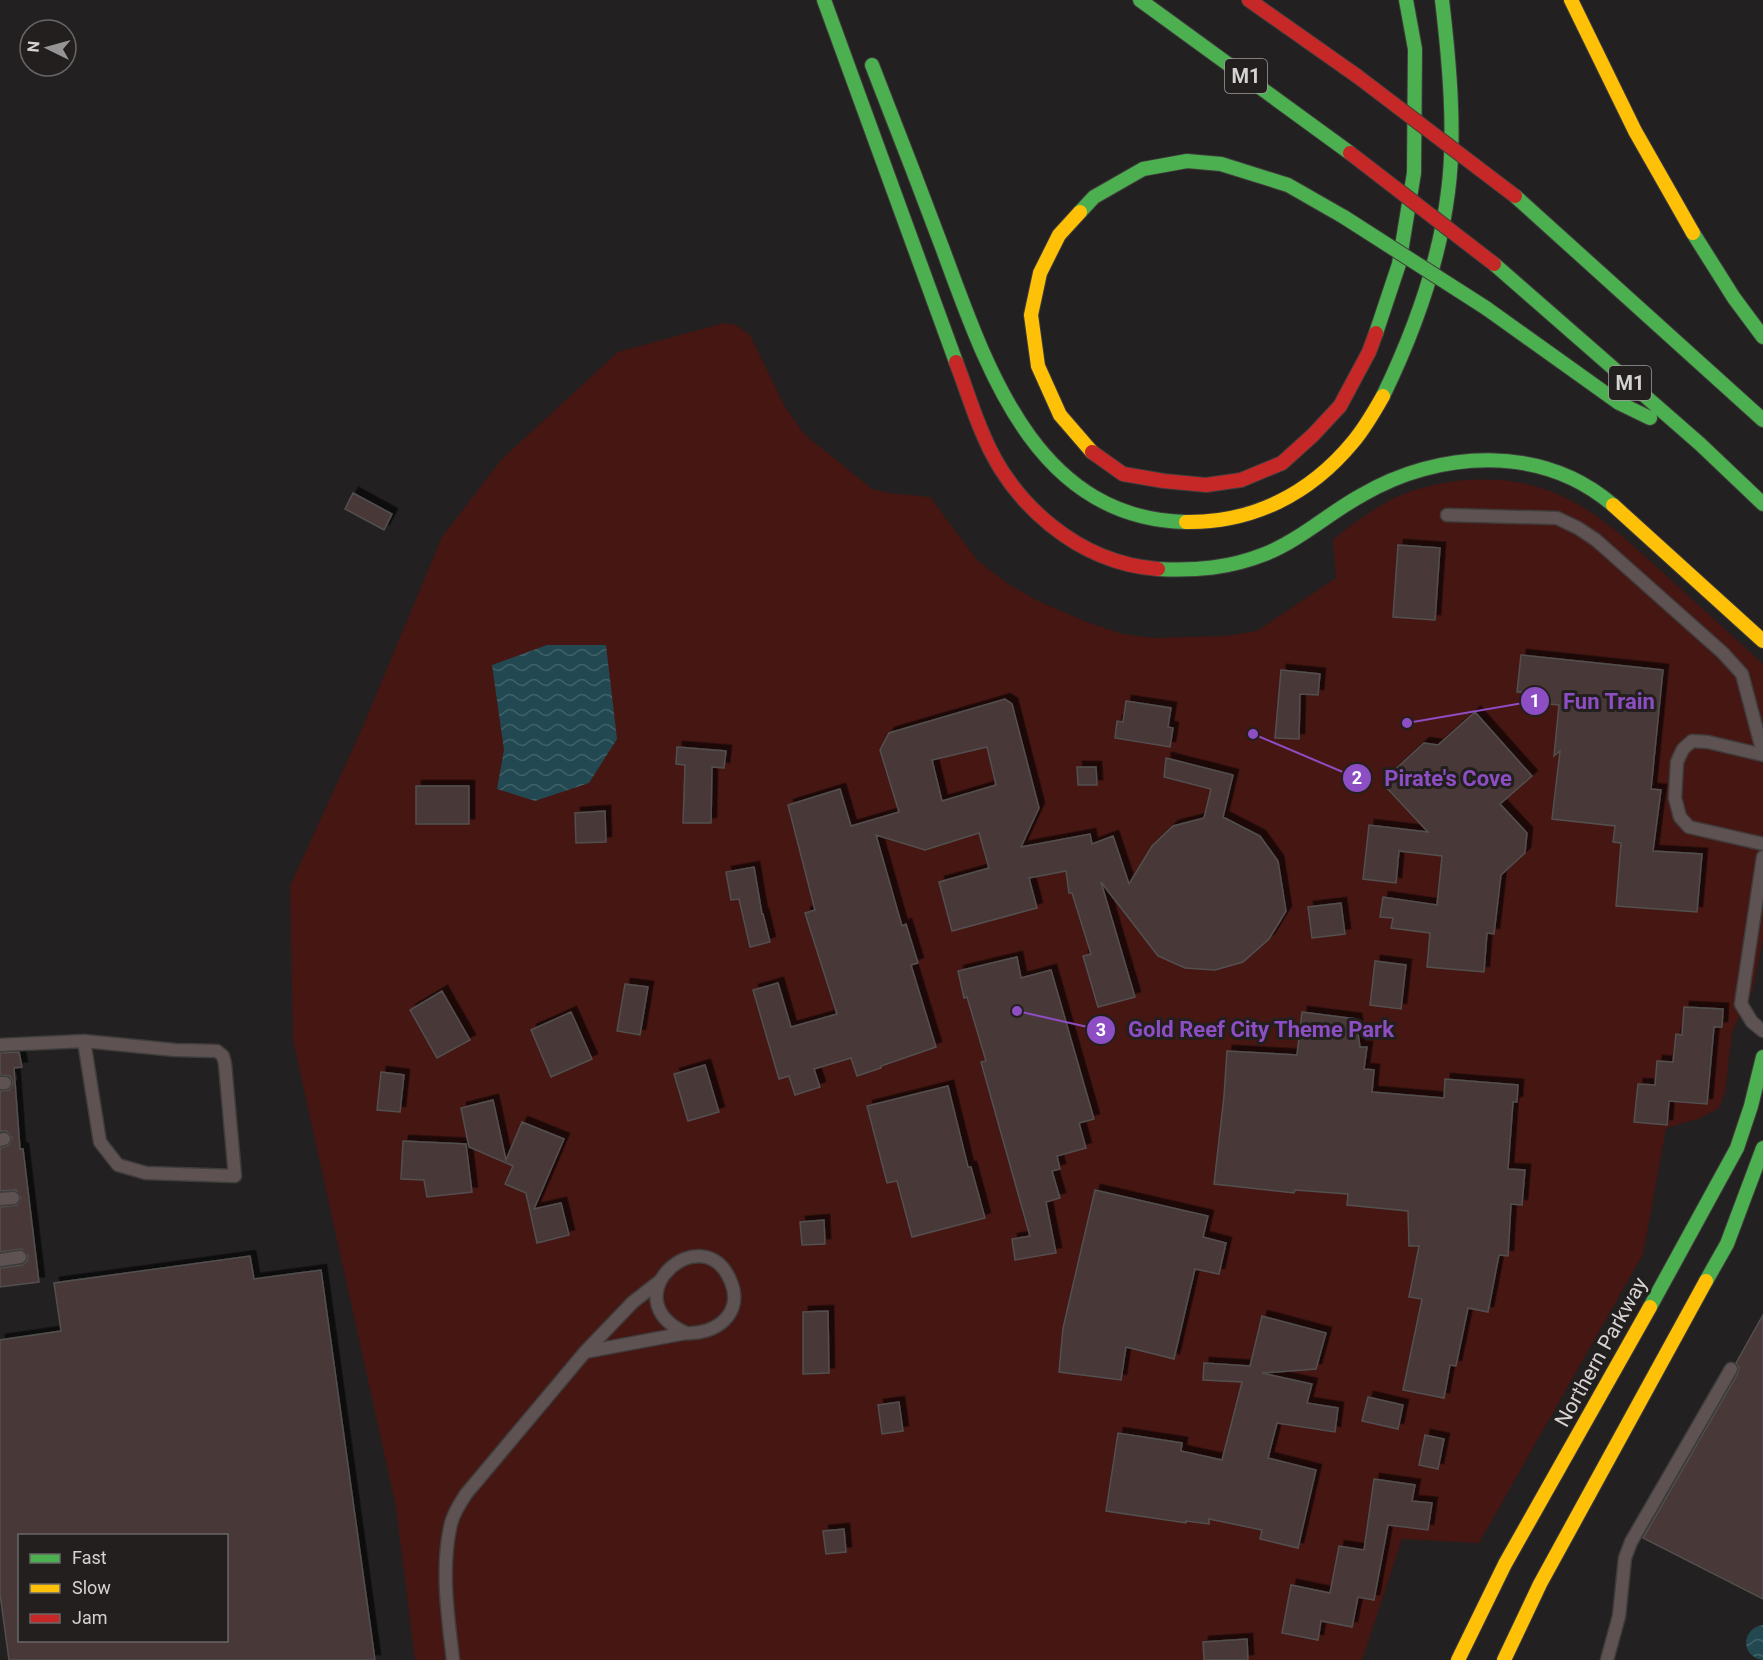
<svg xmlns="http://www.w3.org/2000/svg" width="1763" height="1660" font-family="Roboto,sans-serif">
<defs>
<pattern id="water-waves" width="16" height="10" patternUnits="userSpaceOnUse" patternTransform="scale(1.5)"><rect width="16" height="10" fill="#224851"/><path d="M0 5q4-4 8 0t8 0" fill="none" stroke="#416269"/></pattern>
<filter id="shadow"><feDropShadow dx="5.5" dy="-5.5" stdDeviation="0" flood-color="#0009"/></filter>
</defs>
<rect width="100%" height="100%" fill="#222020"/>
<path fill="#461612" d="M 724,323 L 736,325 L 750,335 L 785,407 L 804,434 L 872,489 L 888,493 L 930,497 L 977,560 L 1008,584 L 1038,601 L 1084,621 L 1122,634 L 1154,638 L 1226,636 L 1257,631 L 1336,578 L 1333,540 C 1353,523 1377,506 1401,495 C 1449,476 1509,473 1557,494 C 1596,510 1628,541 1659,569 C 1694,601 1728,632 1763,664 L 1763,939 L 1753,989 L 1732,1032 L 1725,1092 L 1719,1108 L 1698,1119 L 1666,1128 L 1643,1254 L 1479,1543 L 1402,1539 L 1362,1660 L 415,1660 L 396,1507 L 293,1040 L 290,886 L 361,731 L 442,537 L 502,459 L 618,352 Z"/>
<path fill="url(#water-waves)" d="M 547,645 L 606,645 L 617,739 L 589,783 L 535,801 L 497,789 L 504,750 L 492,665 Z
M 1763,1625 L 1763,1660 C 1740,1657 1741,1628 1763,1625 Z"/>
<path fill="#493837" stroke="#525050" stroke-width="1.5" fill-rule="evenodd" filter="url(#shadow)" d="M 353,493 L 392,514 L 384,530 L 345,509 Z
M 1398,545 L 1440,548 L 1435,620 L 1393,617 Z
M 1521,655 L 1663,670 L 1651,789 L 1661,790 L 1653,851 L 1702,854 L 1697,912 L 1616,906 L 1621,843 L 1613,842 L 1615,826 L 1552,819 L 1560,751 L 1554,756 L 1559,705 L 1529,702 L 1530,693 L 1517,692 Z
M 1281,670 L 1320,674 L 1318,695 L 1300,694 L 1299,739 L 1275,738 Z
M 1005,699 L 1012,704 L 1039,808 L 1021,847 L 1090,834 L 1092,844 L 1113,836 L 1129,884 L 1152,846 L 1173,826 L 1204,818 L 1211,789 L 1164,777 L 1166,758 L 1233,775 L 1223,817 L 1260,836 L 1278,861 L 1286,911 L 1269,939 L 1243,962 L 1215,970 L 1185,968 L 1158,956 L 1101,882 L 1135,997 L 1098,1007 L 1083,956 L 1091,954 L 1072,893 L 1069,893 L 1066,871 L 1029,878 L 1037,908 L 952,931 L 939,882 L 989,868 L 979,833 L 925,850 L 876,835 L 902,926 L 906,924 L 918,963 L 911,965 L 936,1047 L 881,1066 L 881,1068 L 857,1076 L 851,1058 L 814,1069 L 820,1087 L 795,1095 L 789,1076 L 779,1079 L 753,990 L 778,983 L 791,1027 L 837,1014 L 805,913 L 815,910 L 788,805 L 840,789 L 851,826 L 899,812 L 880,750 L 889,733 ZM 987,747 L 996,785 L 942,801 L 932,760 Z
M 1126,701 L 1171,708 L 1168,727 L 1173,728 L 1170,747 L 1115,738 L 1117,721 L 1123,722 Z
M 1475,712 L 1532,776 L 1500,804 L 1527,833 L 1525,853 L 1501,875 L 1494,934 L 1487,933 L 1484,972 L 1427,967 L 1430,933 L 1391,928 L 1393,918 L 1380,917 L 1383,897 L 1437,905 L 1442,856 L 1399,851 L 1396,883 L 1363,879 L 1369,825 L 1428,832 L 1386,787 L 1387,777 L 1424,743 L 1438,745 Z
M 677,747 L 726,751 L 724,768 L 712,767 L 711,823 L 683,823 L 685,765 L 676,764 Z
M 1077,767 L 1096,767 L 1097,785 L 1078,785 Z
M 416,786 L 469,786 L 469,824 L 416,824 Z
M 605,811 L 606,842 L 576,843 L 575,813 Z
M 754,867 L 762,914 L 763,914 L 770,942 L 750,947 L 739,899 L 731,900 L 726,872 Z
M 1341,903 L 1345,934 L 1312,938 L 1308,907 Z
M 1017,957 L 1021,978 L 1051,970 L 1094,1119 L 1079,1123 L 1086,1148 L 1057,1156 L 1060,1169 L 1052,1171 L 1060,1198 L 1046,1202 L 1056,1253 L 1015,1260 L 1012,1239 L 1030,1236 L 981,1062 L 986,1061 L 967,997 L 964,998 L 958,971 Z
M 1375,961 L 1406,965 L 1401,1009 L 1370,1005 Z
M 625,984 L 648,987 L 640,1035 L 617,1031 Z
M 442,991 L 470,1040 L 437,1058 L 410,1010 Z
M 1684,1007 L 1723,1009 L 1722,1027 L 1714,1027 L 1707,1104 L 1669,1101 L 1667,1125 L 1634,1122 L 1638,1084 L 1655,1085 L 1657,1061 L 1673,1062 L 1676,1034 L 1682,1035 Z
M 571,1012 L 592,1059 L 551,1077 L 531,1030 Z
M 1302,1012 L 1356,1019 L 1360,1047 L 1367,1047 L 1364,1069 L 1374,1070 L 1372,1092 L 1444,1098 L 1445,1079 L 1518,1085 L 1517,1102 L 1513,1102 L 1508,1169 L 1525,1170 L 1522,1205 L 1511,1204 L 1508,1256 L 1499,1255 L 1488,1312 L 1468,1308 L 1456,1366 L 1450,1365 L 1444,1398 L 1403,1390 L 1422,1299 L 1409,1297 L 1419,1246 L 1409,1246 L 1408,1211 L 1347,1205 L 1348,1194 L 1295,1190 L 1294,1193 L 1214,1184 L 1224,1096 L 1227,1051 L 1297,1055 Z
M 19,1052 L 22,1067 L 14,1068 L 20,1149 L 23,1149 L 39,1282 L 0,1287 L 0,1268 L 22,1265 L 27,1261 L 28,1256 L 22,1249 L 0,1252 L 0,1207 L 17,1205 L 21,1198 L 16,1190 L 0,1191 L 0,1148 L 9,1145 L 12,1138 L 7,1131 L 0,1131 L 0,1091 L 9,1090 L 13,1084 L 10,1076 L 0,1075 L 0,1053 Z
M 705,1065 L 719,1112 L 688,1121 L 674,1074 Z
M 381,1072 L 404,1075 L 400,1112 L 377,1110 Z
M 948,1086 L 968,1167 L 971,1167 L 985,1218 L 912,1237 L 897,1181 L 887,1183 L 867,1106 Z
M 493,1100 L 506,1160 L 522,1122 L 564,1139 L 534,1209 L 561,1203 L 569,1235 L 537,1243 L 526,1193 L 505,1184 L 513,1166 L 469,1147 L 461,1108 Z
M 403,1141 L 466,1144 L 472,1192 L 427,1197 L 424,1180 L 401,1179 Z
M 1095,1190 L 1208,1216 L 1203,1237 L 1226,1243 L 1219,1274 L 1195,1269 L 1174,1359 L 1126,1347 L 1121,1380 L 1059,1372 L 1063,1328 Z
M 824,1220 L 825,1244 L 802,1245 L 800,1222 Z
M 250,1256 L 254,1279 L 321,1270 L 375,1660 L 9,1660 L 0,1594 L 0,1340 L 61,1331 L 54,1283 ZM 20,1536 L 226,1536 L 226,1641 L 20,1641 Z
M 828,1311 L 829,1373 L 803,1374 L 803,1312 Z
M 1763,1315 L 1763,1599 L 1643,1538 L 1738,1373 L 1739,1368 L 1736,1363 Z
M 1262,1316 L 1326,1333 L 1316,1369 L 1262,1373 L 1312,1384 L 1307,1403 L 1338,1408 L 1335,1432 L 1277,1423 L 1268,1458 L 1316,1470 L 1298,1548 L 1260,1539 L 1262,1530 L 1209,1519 L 1209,1524 L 1186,1521 L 1186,1523 L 1106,1511 L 1118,1433 L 1182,1443 L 1181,1451 L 1222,1460 L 1242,1382 L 1203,1380 L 1204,1363 L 1250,1366 Z
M 1368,1397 L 1403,1405 L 1398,1429 L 1362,1421 Z
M 899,1402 L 903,1431 L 882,1434 L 878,1405 Z
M 1425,1435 L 1444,1439 L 1438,1469 L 1419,1465 Z
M 1374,1479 L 1415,1485 L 1412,1501 L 1432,1503 L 1428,1530 L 1388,1525 L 1374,1600 L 1358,1597 L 1352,1627 L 1321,1621 L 1318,1640 L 1282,1633 L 1291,1585 L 1330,1593 L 1339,1546 L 1364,1550 Z
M 844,1529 L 846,1552 L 826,1554 L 823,1531 Z
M 1247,1639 L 1248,1660 L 1204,1660 L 1203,1642 Z"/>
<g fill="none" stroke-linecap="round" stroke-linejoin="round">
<g stroke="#3f3d3c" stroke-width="15">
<path id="lane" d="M 1447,515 L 1557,518 L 1578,528 L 1596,540 L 1723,653 L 1742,674 L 1763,753
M 1763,755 L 1708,742 L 1692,741 L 1683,749 L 1677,762 L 1675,798 L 1680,817 L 1689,827 L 1763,844
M 1763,857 L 1741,1004 L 1752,1022 L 1763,1031
M 0,1045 L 84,1041 L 175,1050 L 217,1051 L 223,1056 L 225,1064 L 235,1176 L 146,1173 L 118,1165 L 100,1142 L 84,1041
M 0,1083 L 5,1083
M 0,1140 L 4,1139
M 0,1199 L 13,1198
M 0,1260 L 20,1257
M 585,1352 L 686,1333 C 715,1335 744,1314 731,1282 C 704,1214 609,1298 686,1333
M 453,1660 C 448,1617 441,1571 450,1528 C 452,1516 459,1505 466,1494 L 585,1352 L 633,1302 L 660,1281
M 1607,1660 L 1619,1616 L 1625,1558 L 1631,1542 L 1731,1369"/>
</g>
<g stroke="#3f3d3c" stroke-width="16">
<path id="fast" d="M 824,0 L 956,362
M 1140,0 L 1350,153
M 872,65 C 896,126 919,186 942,247 C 986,365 1034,519 1186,522
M 1515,196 L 1763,420
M 1080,212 L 1094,197 L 1143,169 L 1187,161 L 1221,164 L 1288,185 L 1344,217
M 1693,233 L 1734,298 L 1763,337
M 1494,264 L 1700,444 L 1763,504
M 1486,308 L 1619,403 L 1650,418
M 1376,333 L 1399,264 L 1414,173 L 1415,49 L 1406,0
M 1383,396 C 1414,332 1439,264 1448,192 C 1456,133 1449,59 1442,0
M 1158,569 C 1196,571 1230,568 1265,554 C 1300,540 1329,513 1362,495 C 1439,450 1542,444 1613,505
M 1706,1281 L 1727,1244 L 1763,1148
M 1650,1307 L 1737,1148 L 1751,1106 L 1763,1057"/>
</g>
<g stroke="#3f3d3c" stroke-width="16">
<path id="slow" d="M 1571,0 L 1635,131 L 1693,233
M 1080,212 L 1059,235 L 1040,273 L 1031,315 L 1038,366 L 1060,415 L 1092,452
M 1613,505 L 1763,641
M 1186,522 C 1253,523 1310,494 1353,442 C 1364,429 1374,412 1383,396
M 1458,1660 L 1505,1564 L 1650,1307
M 1504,1660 L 1540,1584 L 1706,1281"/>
</g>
<g stroke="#3f3d3c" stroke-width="16">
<path id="jam" d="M 1249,0 L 1357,76
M 956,362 C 965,385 972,409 982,432 C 1011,504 1078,563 1158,569
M 1092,452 L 1123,474 L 1164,481 L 1206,485 L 1241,480 L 1282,463 L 1313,435 L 1340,406 L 1369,352 L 1376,333"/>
</g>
<use href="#lane" stroke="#5e5352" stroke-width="12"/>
<use href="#fast" stroke="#4caf50" stroke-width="14"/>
<use href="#slow" stroke="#ffc107" stroke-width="14"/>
<use href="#jam" stroke="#c62828" stroke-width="14"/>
<g stroke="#3f3d3c" stroke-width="16" stroke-linecap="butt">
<path id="fast-bridge" d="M 1344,217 L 1486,308"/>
</g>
<g stroke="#3f3d3c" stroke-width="16" stroke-linecap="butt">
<path id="jam-bridge" d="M 1357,76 L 1515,196
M 1350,153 L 1494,264"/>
</g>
<use href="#fast-bridge" stroke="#4caf50" stroke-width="14"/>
<use href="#jam-bridge" stroke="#c62828" stroke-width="14"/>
</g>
<g text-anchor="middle" stroke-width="6" stroke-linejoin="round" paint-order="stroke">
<g fill="#231f1f" stroke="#a09d9c" stroke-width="1.5">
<rect x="1225" y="59" width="42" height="34" rx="4.5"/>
<rect x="1609" y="366" width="42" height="34" rx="4.5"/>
</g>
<g font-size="20" font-weight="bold" fill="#d5d3d2">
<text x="1246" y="83">M1</text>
<text x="1630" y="390">M1</text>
</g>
<g font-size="21" fill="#d5d3d2" stroke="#231f1f">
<text transform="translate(1601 1352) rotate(-61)" y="7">Northern Parkway</text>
</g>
</g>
<path fill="none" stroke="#8d4dc3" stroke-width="2" d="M1407 723L1535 701M1253 734L1357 778M1017 1011L1101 1030"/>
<g fill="#8d4dc3" stroke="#231f1f" stroke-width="2">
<circle cx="1407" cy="723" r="6"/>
<circle cx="1253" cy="734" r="6"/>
<circle cx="1017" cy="1011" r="6"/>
<circle cx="1535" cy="701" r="15"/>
<circle cx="1357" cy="778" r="15"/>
<circle cx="1101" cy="1030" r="15"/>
</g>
<g font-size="18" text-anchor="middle" font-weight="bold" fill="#fff">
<text x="1535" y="707">1</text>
<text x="1357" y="784">2</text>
<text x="1101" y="1036">3</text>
</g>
<g font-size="22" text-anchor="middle" font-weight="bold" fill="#8d4dc3" stroke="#231f1f" stroke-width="6" stroke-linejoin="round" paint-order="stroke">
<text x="1609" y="709">Fun Train</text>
<text x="1448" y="786">Pirate's Cove</text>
<text x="1261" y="1037">Gold Reef City Theme Park</text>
</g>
<rect x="18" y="1534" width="210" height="108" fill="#231f1f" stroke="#6a6767" stroke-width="1.5"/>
<rect x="30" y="1554" width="30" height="9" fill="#4caf50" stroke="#6a6767" stroke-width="1.5"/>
<text x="72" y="1564" font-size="18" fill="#d5d3d2">Fast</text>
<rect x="30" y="1584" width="30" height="9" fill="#ffc107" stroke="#6a6767" stroke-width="1.5"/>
<text x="72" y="1594" font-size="18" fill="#d5d3d2">Slow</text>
<rect x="30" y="1614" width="30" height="9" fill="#c62828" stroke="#6a6767" stroke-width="1.5"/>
<text x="72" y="1624" font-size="18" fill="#d5d3d2">Jam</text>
<g transform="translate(48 48) rotate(275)"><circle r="28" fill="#231f1f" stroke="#6a6767" stroke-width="1.5"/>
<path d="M0-4.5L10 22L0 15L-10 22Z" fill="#969494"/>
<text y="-9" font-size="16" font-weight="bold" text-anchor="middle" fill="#d5d3d2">N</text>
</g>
</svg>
